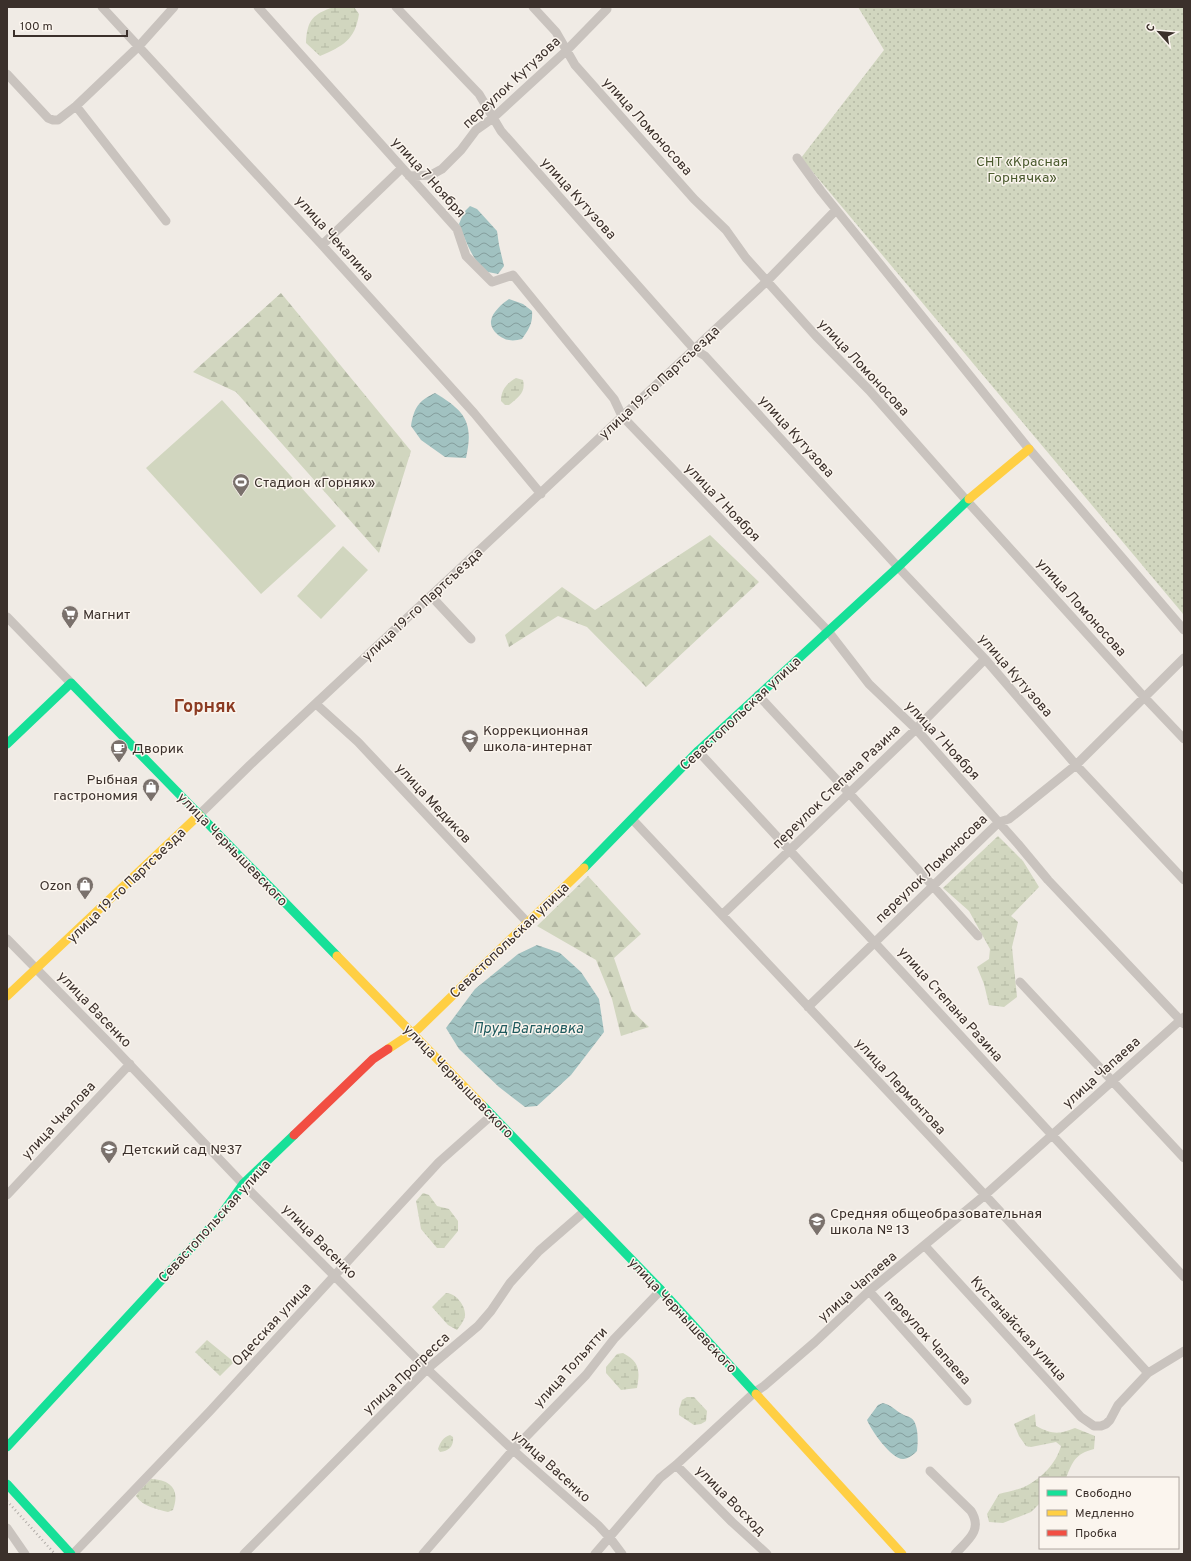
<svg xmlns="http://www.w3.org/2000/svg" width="1191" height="1561" font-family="Overpass,sans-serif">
<defs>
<pattern id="forest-firs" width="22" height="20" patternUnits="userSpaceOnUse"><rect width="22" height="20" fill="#d1d6bf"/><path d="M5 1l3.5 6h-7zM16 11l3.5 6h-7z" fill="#b4b8a4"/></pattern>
<pattern id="wetland-marsh" width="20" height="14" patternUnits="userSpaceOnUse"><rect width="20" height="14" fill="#d1d6bf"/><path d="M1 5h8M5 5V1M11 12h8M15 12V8" fill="none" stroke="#b4b8a4"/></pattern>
<pattern id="garden-dots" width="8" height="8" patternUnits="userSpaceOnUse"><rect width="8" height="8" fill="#d1d6bf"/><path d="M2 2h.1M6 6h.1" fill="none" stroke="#b4b8a4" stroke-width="1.8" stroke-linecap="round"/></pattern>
<pattern id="water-waves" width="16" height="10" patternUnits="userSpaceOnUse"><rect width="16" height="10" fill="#a1c2c1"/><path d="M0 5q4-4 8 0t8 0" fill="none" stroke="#849e9d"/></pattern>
</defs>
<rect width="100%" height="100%" fill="#f0ebe5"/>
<path fill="url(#forest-firs)" d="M 281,293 L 411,451 L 379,553 L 236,392 L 193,372 Z
M 710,535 L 759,582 L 646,687 L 587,627 L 558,616 L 509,647 L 505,635 L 562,587 L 595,610 Z
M 588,876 L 641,934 L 614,958 L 632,1011 L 649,1027 L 621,1036 L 612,999 L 596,960 L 537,926 Z"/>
<path fill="url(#wetland-marsh)" d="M 334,7 L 354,7 L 359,14 C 355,40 343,46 320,56 L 306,43 C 307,20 313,14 334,7 Z
M 516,378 L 523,380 C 526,393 518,397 509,405 L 505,405 L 501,401 C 501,390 507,383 516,378 Z
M 998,836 L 1023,861 L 1039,887 L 1011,916 L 1018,922 L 1012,947 L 1017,997 L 1004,1007 L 989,1005 L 984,984 L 977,967 L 989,959 L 990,949 L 969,911 L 943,888 Z
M 423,1193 L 429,1195 L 437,1206 L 449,1209 L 458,1221 L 458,1231 L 444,1248 L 437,1248 L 421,1229 L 416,1201 Z
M 446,1293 C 456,1293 466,1306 465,1316 C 464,1321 460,1326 457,1330 L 448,1325 L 432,1307 Z
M 207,1340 L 234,1362 L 220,1376 L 195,1352 Z
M 623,1353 C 640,1362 640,1371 637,1388 L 621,1390 L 606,1373 L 606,1367 L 617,1354 Z
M 687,1397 L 694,1397 L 707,1411 L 706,1421 L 701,1424 L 694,1425 L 679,1415 L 679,1409 L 682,1400 Z
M 1035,1414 L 1036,1426 C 1052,1434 1058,1435 1075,1428 L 1095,1436 L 1094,1449 C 1075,1454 1073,1461 1066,1478 L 1040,1478 L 1040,1503 L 1031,1512 L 1003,1523 L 989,1522 L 987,1514 L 999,1494 C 1007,1492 1016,1490 1024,1487 C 1041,1479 1056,1464 1061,1446 L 1056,1442 L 1031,1447 L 1026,1446 L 1019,1436 L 1014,1424 Z
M 450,1435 L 453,1437 C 454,1446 449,1451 440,1452 L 438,1449 C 440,1443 443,1437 450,1435 Z
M 151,1479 C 172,1480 180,1490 173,1510 L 168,1512 C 157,1509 143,1507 136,1496 L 139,1491 Z"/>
<path fill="url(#garden-dots)" d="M 858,7 L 1184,7 L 1184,615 L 801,158 L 884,50 Z"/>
<path fill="#d1d6bf" d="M 222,400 L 336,526 L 261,594 L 146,468 Z
M 343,546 L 368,570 L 321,619 L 297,596 Z"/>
<path fill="url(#water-waves)" d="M 470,206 L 477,209 L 497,231 L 499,245 L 504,266 L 498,274 C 495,273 491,273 488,272 C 475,267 464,237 459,224 L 464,212 Z
M 509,299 L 523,304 L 532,311 C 533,323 529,329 522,339 C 518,340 513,341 509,340 C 501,339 490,330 491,321 C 492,312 503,303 509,299 Z
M 435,393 C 465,411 474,422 466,458 L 445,457 L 421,440 L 411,426 C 414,408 418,401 435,393 Z
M 537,945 L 560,953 L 581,972 L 599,999 L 604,1032 L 571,1075 L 537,1106 L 525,1107 L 499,1087 L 459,1049 L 446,1028 L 475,989 L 518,954 Z
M 883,1403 C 891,1405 895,1410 902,1414 C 905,1416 908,1416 911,1418 C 919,1423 918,1443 917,1451 C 913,1455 908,1459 903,1459 C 891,1459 871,1430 867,1420 L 878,1405 Z"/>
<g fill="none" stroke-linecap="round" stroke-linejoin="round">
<path stroke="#c9c3be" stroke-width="9" d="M 102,7 L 322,245 L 474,413 L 541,494
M 258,7 L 457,229 L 466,256 L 492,282 L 513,275 L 614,399 L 622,416 L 828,631 L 869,684 L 916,729 L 1018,844 L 1048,880 L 1184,1024
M 396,7 L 479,94 L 501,131 L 694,349 L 705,356 L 898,567 L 985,659 L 1076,765 L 1184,880
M 533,7 L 556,32 L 575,65 L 694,199 L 726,230 L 746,258 L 816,336 L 869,390 L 967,501 L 1145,698 L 1184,739
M 7,74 L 48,118 L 53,120 L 58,120 L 76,106 L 139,46 L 174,7
M 76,106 L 166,221
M 797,158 L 821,191 L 1029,449 L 1184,630
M 409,176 L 431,175 L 442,169 L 461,150 L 476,130 L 493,118 L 566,51 L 607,9
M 322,245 L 402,168
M 431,596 L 471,639
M 7,617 L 71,683
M 758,695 L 849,793 L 978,936
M 316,704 L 358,742 L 528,923
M 698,751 L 1052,1135 L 1184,1277
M 199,815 L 250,765 L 767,281 L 836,210
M 632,819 L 985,1195 L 1148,1373
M 722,915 L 916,729 L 985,659
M 7,939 L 111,1045 L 243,1184 L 427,1369 L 513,1450 L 598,1525 L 610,1538 L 622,1554
M 1020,982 L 1184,1158
M 808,1007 L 999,822 L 1009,819 L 1076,765 L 1184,658
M 7,1195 L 130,1064
M 925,1246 L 1081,1417 L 1094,1426 L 1101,1426 L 1106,1424 L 1110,1420 L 1118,1405 L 1148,1373 L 1184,1351
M 869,1291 L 967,1401
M 676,1465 L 732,1522 L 767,1554
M 930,1471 L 971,1511 C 983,1530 968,1540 955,1554
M 7,1528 L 25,1554
M 73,1554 L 210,1411 L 439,1162 L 492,1115
M 244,1554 L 427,1369 L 478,1326 L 491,1311 L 510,1283 L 539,1251 L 585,1211
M 423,1554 L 513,1450 L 586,1375 L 614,1339 L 661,1290
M 595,1554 L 660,1478 L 676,1465 L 755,1392 L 764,1386 L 815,1342 L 869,1291 L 985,1195 L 1184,1017"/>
<path stroke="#16e098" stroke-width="9" d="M 7,744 L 71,683 L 337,956
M 584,868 L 698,751 L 898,567 L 969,499
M 482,1105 L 661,1290 L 756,1394
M 7,1447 L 218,1219 L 243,1184 L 294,1135
M 7,1484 L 71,1554"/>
<path stroke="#ffcf43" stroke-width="9" d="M 969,499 L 1029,449
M 337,956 L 482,1105
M 7,996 L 199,815
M 388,1049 L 418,1029 L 584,868
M 756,1394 L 902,1554"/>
<path stroke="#f24e42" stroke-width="9" d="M 294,1135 L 373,1059 L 388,1049"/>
<path stroke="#b1aca8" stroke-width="2.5" stroke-dasharray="1 3" stroke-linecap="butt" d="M 7,1501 L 55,1554"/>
</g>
<defs>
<g id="stadium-pin" transform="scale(0.9)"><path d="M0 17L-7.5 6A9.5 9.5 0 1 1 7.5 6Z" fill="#7a716c" stroke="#fbf5ee"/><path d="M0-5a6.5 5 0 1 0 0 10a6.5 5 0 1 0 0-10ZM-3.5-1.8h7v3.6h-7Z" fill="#fff"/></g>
<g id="supermarket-pin" transform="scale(0.9)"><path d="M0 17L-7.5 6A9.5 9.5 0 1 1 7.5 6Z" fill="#7a716c" stroke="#fbf5ee"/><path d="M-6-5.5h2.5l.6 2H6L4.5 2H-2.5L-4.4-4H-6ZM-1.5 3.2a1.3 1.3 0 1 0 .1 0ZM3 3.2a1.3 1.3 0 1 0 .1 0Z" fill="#fff"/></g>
<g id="school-pin" transform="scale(0.9)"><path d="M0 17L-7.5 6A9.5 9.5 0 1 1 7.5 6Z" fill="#7a716c" stroke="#fbf5ee"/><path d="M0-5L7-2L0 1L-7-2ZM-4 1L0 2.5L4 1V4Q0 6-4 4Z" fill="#fff"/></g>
<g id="cafe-pin" transform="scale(0.9)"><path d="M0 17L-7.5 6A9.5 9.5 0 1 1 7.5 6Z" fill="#7a716c" stroke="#fbf5ee"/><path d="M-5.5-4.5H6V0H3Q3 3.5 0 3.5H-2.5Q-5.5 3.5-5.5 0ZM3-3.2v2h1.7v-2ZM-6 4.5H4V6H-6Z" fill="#fff"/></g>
<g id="shop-pin" transform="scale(0.9)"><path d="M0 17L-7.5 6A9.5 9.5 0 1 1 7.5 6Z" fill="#7a716c" stroke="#fbf5ee"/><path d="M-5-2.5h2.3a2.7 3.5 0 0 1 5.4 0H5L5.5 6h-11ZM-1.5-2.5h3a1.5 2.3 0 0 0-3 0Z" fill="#fff"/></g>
</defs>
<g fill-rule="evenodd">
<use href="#stadium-pin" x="241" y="482"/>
<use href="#supermarket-pin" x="70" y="614"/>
<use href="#school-pin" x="470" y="738"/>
<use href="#cafe-pin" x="119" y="748"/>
<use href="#shop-pin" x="151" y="787"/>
<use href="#shop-pin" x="85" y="885"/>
<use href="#school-pin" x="109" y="1149"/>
<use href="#school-pin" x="817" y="1221"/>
</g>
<g text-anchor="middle" stroke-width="3" stroke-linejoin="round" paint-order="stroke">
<g font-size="14" fill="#3b302b" stroke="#fbf5ee">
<text transform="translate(511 82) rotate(-43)" y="5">переулок Кутузова</text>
<text transform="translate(648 126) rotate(48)" y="5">улица Ломоносова</text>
<text transform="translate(429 177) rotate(48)" y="5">улица 7 Ноября</text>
<text transform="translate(579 198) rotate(48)" y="5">улица Кутузова</text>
<text transform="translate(335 238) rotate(48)" y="5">улица Чекалина</text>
<text transform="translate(864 367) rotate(47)" y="5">улица Ломоносова</text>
<text transform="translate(659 382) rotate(-43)" y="5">улица 19-го Партсъезда</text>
<text transform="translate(797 436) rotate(48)" y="5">улица Кутузова</text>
<text transform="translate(723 502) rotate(46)" y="5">улица 7 Ноября</text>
<text transform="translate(422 604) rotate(-43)" y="5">улица 19-го Партсъезда</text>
<text transform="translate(1082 607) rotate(48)" y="5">улица Ломоносова</text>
<text transform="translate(1016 675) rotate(49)" y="5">улица Кутузова</text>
<text transform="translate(740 713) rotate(-43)" y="5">Севастопольская улица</text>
<text transform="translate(943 740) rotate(47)" y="5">улица 7 Ноября</text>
<text transform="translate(836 786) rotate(-44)" y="5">переулок Степана Разина</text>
<text transform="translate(434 803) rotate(47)" y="5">улица Медиков</text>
<text transform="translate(233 849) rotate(46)" y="5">улица Чернышевского</text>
<text transform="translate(931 868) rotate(-44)" y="5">переулок Ломоносова</text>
<text transform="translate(126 885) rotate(-44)" y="5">улица 19-го Партсъезда</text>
<text transform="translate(509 940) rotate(-44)" y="5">Севастопольская улица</text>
<text transform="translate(951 1004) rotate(48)" y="5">улица Степана Разина</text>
<text transform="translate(95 1009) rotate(46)" y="5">улица Васенко</text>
<text transform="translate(1101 1072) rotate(-42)" y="5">улица Чапаева</text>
<text transform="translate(459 1081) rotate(46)" y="5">улица Чернышевского</text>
<text transform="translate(901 1086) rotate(47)" y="5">улица Лермонтова</text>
<text transform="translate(58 1120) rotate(-47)" y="5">улица Чкалова</text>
<text transform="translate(214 1221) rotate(-48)" y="5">Севастопольская улица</text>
<text transform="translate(320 1241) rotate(45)" y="5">улица Васенко</text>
<text transform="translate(857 1286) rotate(-41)" y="5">улица Чапаева</text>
<text transform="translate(683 1315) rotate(47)" y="5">улица Чернышевского</text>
<text transform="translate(271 1324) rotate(-47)" y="5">Одесская улица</text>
<text transform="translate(1019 1328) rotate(48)" y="5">Кустанайская улица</text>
<text transform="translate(928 1337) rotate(48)" y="5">переулок Чапаева</text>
<text transform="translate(570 1367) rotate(-48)" y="5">улица Тольятти</text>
<text transform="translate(406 1373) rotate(-43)" y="5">улица Прогресса</text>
<text transform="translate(552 1466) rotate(42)" y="5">улица Васенко</text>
<text transform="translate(731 1500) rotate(45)" y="5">улица Восход</text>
</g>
<g font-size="14" fill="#4a5a2e" stroke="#fbf5ee">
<text x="1022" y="166">СНТ «Красная<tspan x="1022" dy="16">Горнячка»</tspan></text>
</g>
<g font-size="14" fill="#3b302b" stroke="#fbf5ee" text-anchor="start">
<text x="254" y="487">Стадион «Горняк»</text>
<text x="83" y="619">Магнит</text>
<text x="483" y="735">Коррекционная<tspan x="483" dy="16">школа-интернат</tspan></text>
<text x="132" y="753">Дворик</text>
<text x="138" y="784" text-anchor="end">Рыбная<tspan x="138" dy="16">гастрономия</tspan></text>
<text x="72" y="890" text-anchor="end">Ozon</text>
<text x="122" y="1154">Детский сад №37</text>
<text x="830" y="1218">Средняя общеобразовательная<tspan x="830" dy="16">школа № 13</tspan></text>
</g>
<g font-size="15" font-style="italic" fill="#1f5a5e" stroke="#fbf5ee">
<text x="528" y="1033">Пруд Вагановка</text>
</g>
<g font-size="18" font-weight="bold" fill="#8c3b22" stroke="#fbf5ee">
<text x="205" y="712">Горняк</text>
</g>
</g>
<rect width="1191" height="1561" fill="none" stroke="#3b302b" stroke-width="16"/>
<rect x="1039" y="1477" width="140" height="72" fill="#fbf5ee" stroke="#aea6a0"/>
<rect x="1047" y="1490" width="20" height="6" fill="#16e098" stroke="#aea6a0"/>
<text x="1075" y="1497" font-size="12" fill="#3b302b">Свободно</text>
<rect x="1047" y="1510" width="20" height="6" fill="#ffcf43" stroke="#aea6a0"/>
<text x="1075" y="1517" font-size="12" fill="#3b302b">Медленно</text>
<rect x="1047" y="1530" width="20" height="6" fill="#f24e42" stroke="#aea6a0"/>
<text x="1075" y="1537" font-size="12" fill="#3b302b">Пробка</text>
<g transform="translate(1159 32) rotate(297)" stroke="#fbf5ee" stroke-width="3" paint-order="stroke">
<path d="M0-3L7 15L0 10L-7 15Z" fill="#3b302b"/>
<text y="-6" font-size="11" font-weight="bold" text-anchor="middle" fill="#3b302b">С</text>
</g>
<path d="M14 30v6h113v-6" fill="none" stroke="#3b302b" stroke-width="2"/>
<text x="20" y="30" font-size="12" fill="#3b302b" stroke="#fbf5ee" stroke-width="3" paint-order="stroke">100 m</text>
</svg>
